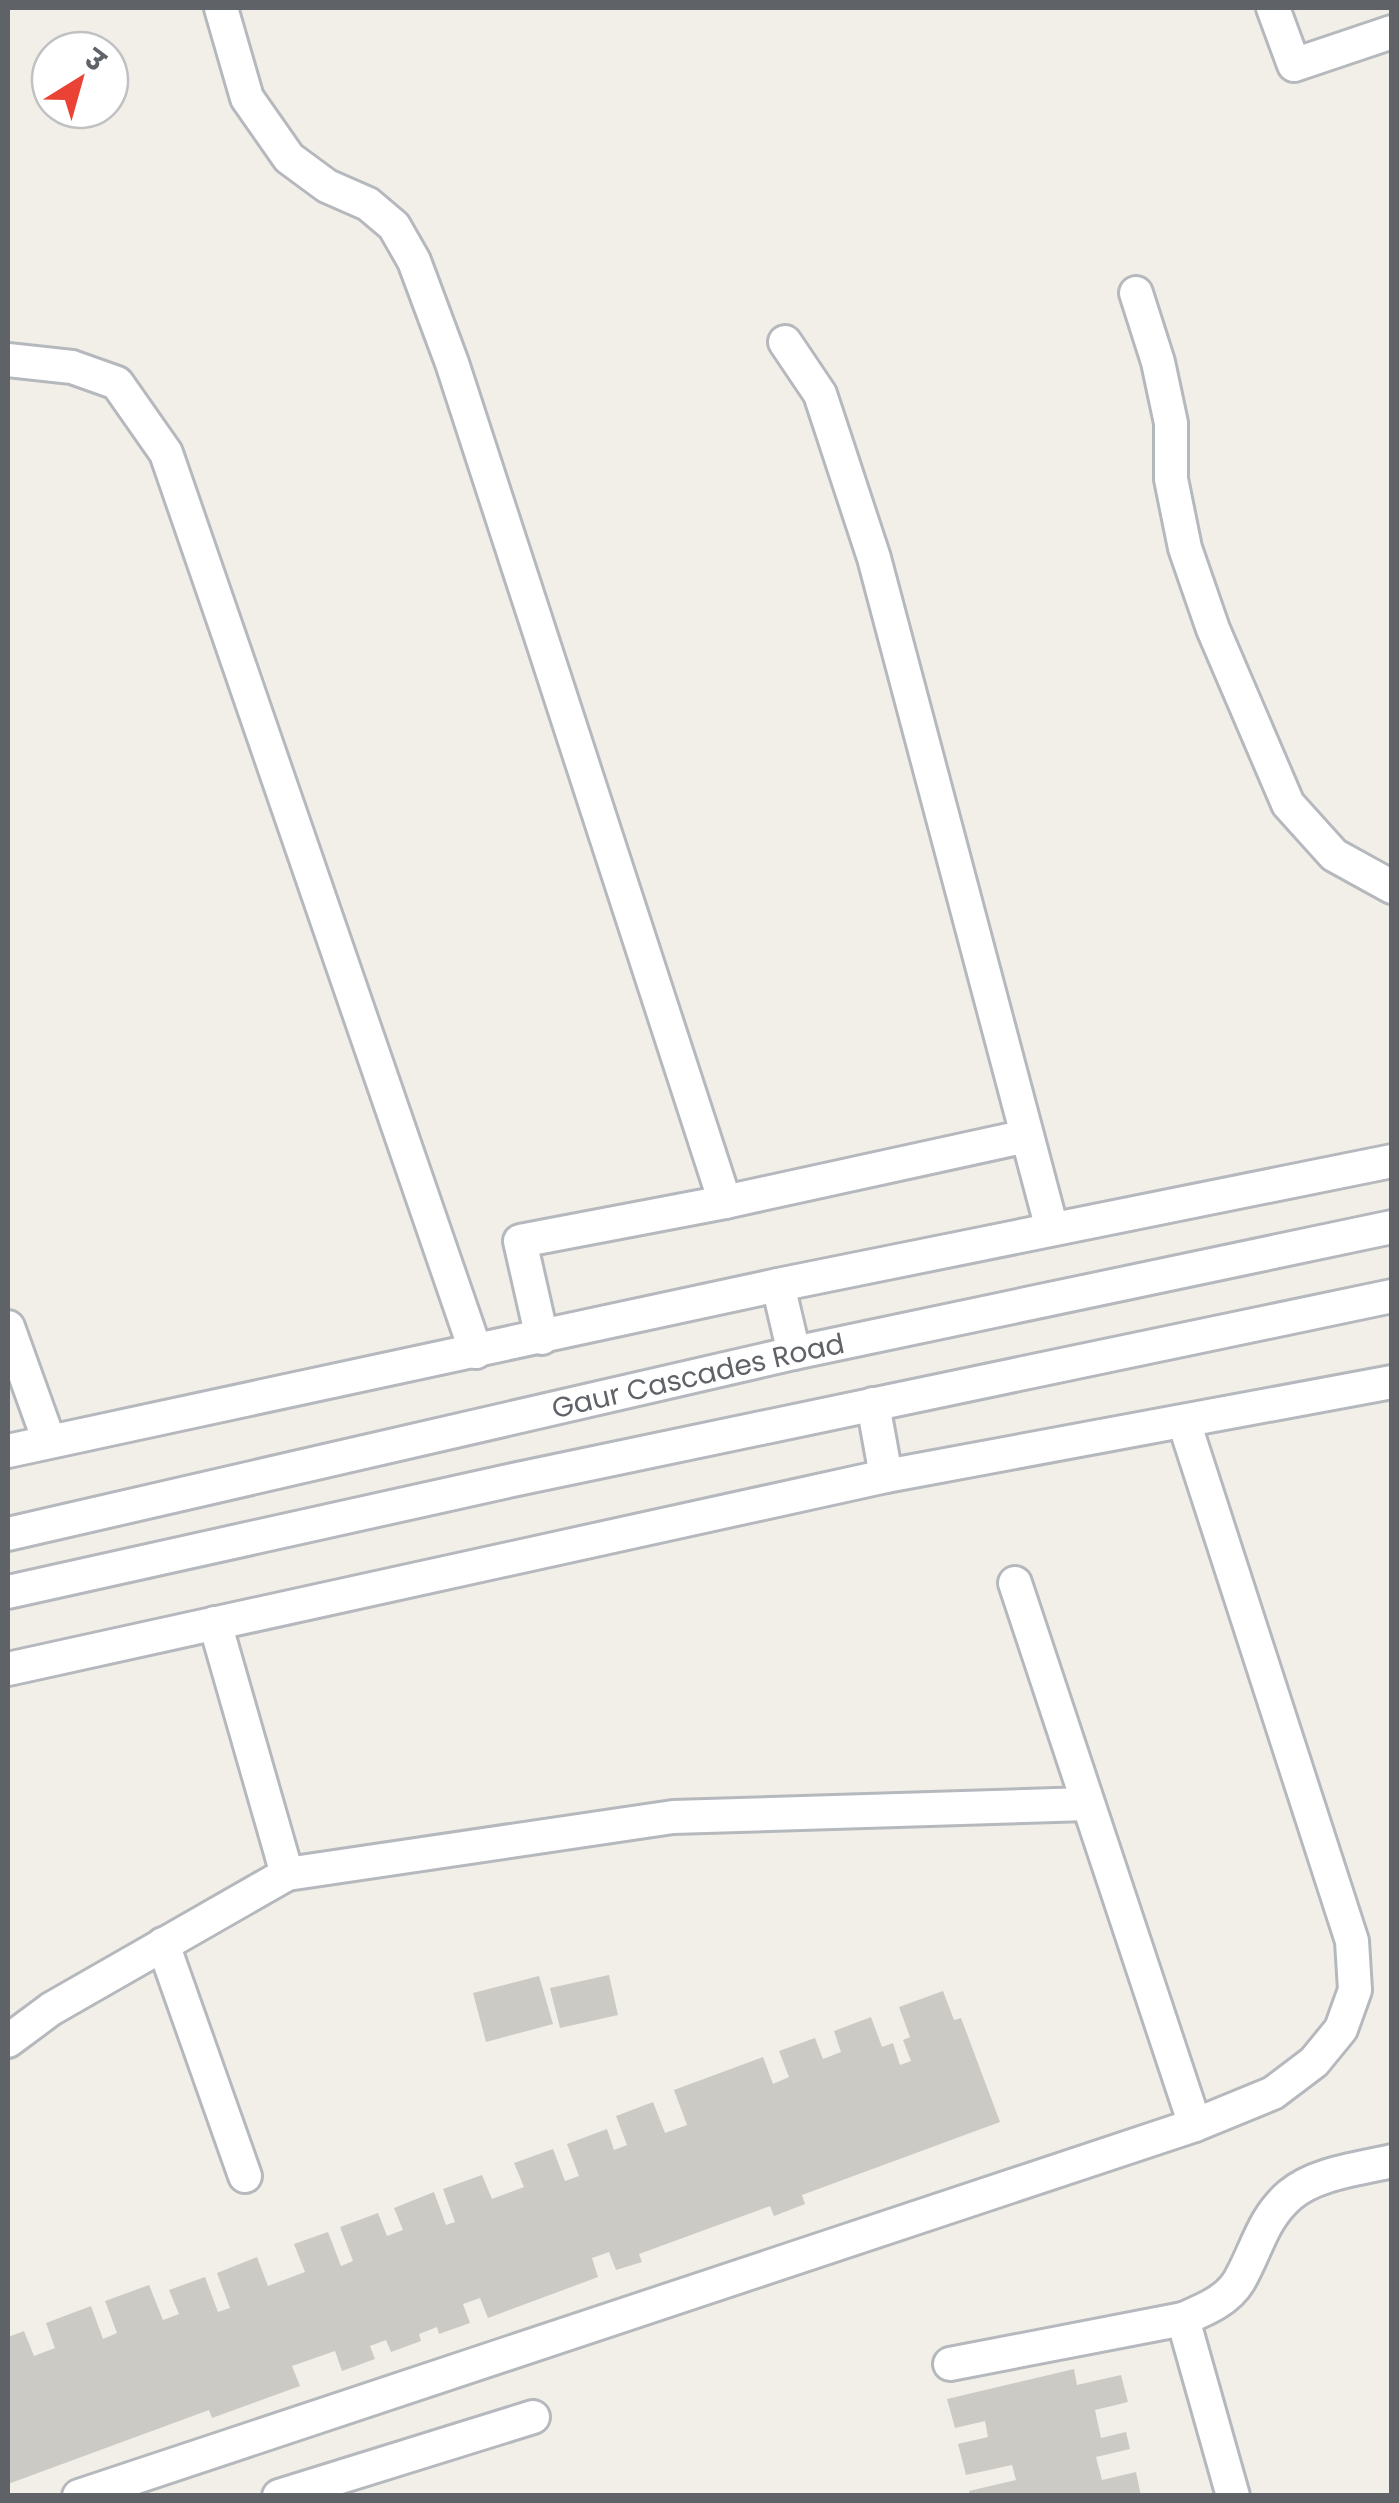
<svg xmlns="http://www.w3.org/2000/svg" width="1399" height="2503" font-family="Poppins,'Noto Sans Devanagari',sans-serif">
<rect width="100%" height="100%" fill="#f1efe8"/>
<path fill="#cccac5" d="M 609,1975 L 618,2015 L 560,2028 L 550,1988 Z
M 539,1976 L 553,2024 L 486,2042 L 473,1993 Z
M 943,1991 L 954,2020 L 961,2018 L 1000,2122 L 802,2195 L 805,2204 L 774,2216 L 770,2206 L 639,2254 L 642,2262 L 616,2270 L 609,2252 L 592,2258 L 598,2277 L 488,2318 L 480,2298 L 463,2304 L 470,2323 L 439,2334 L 437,2327 L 419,2334 L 421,2341 L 391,2352 L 386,2340 L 370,2346 L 375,2359 L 342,2371 L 335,2351 L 292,2366 L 300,2386 L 212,2418 L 209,2410 L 8,2484 L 8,2337 L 24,2331 L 34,2356 L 55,2348 L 46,2323 L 91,2306 L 103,2339 L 117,2333 L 105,2301 L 149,2285 L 163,2320 L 179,2314 L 169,2290 L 205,2277 L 218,2312 L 230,2308 L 217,2273 L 257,2257 L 268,2286 L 305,2272 L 294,2244 L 328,2232 L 341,2266 L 353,2261 L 340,2227 L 378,2213 L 387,2236 L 403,2230 L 394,2208 L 434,2192 L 446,2225 L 455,2222 L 443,2189 L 482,2175 L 492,2199 L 524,2187 L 514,2163 L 553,2149 L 565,2181 L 579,2176 L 567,2144 L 607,2129 L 614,2150 L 627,2145 L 616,2116 L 653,2102 L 665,2133 L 687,2125 L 674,2090 L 763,2057 L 773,2084 L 789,2077 L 779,2051 L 815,2038 L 823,2059 L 841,2052 L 834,2031 L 871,2017 L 882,2047 L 893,2043 L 900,2065 L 911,2061 L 903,2040 L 910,2037 L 899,2007 Z
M 1074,2369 L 1077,2385 L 1121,2375 L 1128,2402 L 1095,2410 L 1101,2438 L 1126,2432 L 1130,2449 L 1096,2457 L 1102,2480 L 1136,2472 L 1141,2496 L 970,2496 L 969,2491 L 1016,2480 L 1012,2465 L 966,2475 L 958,2444 L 988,2437 L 985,2421 L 955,2428 L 947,2399 Z"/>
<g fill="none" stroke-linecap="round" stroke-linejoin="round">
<g stroke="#b5b8bc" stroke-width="38">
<g id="minor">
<path d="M 221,8 L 247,98 L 289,158 L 327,186 L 368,204 L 394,226 L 414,261 L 452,363 L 725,1202"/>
<path d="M 1273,8 L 1294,65 L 1392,32"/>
<path d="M 1136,293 L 1158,362 L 1171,423 L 1171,479 L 1185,548 L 1213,629 L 1288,804 L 1334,855 L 1392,887"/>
<path d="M 785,342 L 820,394 L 874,558 L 1052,1229"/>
<path d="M 8,360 L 72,367 L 117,383 L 166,453 L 476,1352"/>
<path d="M 778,1285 L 794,1353"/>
<path d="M 8,1327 L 49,1441"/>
<path d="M 542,1338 L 520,1241 L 725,1202 L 1027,1136"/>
<path d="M 873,1404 L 886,1476"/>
<path d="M 8,1451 L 778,1285 L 1392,1161"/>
<path id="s1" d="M 8,1534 L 794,1353 L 1392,1227"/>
<path d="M 1015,1583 L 1195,2125"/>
<path d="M 8,1592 L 508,1481 L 1392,1296"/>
<path d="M 215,1623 L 287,1874 L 673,1817 L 1087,1804"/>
<path d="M 8,1669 L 886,1476 L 1392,1382"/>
<path d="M 163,1944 L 245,2176"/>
<path d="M 8,2041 L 51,2009 L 287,1874"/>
<path d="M 1183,2319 L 1233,2496"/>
<path d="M 950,2364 L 1183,2319 C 1204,2310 1227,2301 1239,2281 C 1257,2250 1262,2219 1290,2195 C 1316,2173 1359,2169 1392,2161"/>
<path d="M 79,2496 L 1195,2125 L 1273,2093 L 1314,2062 L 1341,2029 L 1355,1990 L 1352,1941 L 1184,1422"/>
<path d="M 279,2496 L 533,2417"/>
</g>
</g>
<use href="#minor" stroke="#fff" stroke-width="32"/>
</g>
<g text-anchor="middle" stroke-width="10" stroke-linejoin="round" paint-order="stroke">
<g font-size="28" fill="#5f6368" stroke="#fff">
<text dy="10" stroke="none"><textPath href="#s1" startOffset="708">Gaur Cascades Road</textPath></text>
</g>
</g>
<rect width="1399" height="2503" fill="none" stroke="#5f6368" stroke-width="20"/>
<g transform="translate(80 80) rotate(37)"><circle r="48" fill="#ffffff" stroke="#bfc1c3" stroke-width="2.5"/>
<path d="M0-8L18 38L0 25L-18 38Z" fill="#ea4335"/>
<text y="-15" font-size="28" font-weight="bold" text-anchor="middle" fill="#5f6368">उ</text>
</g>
</svg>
